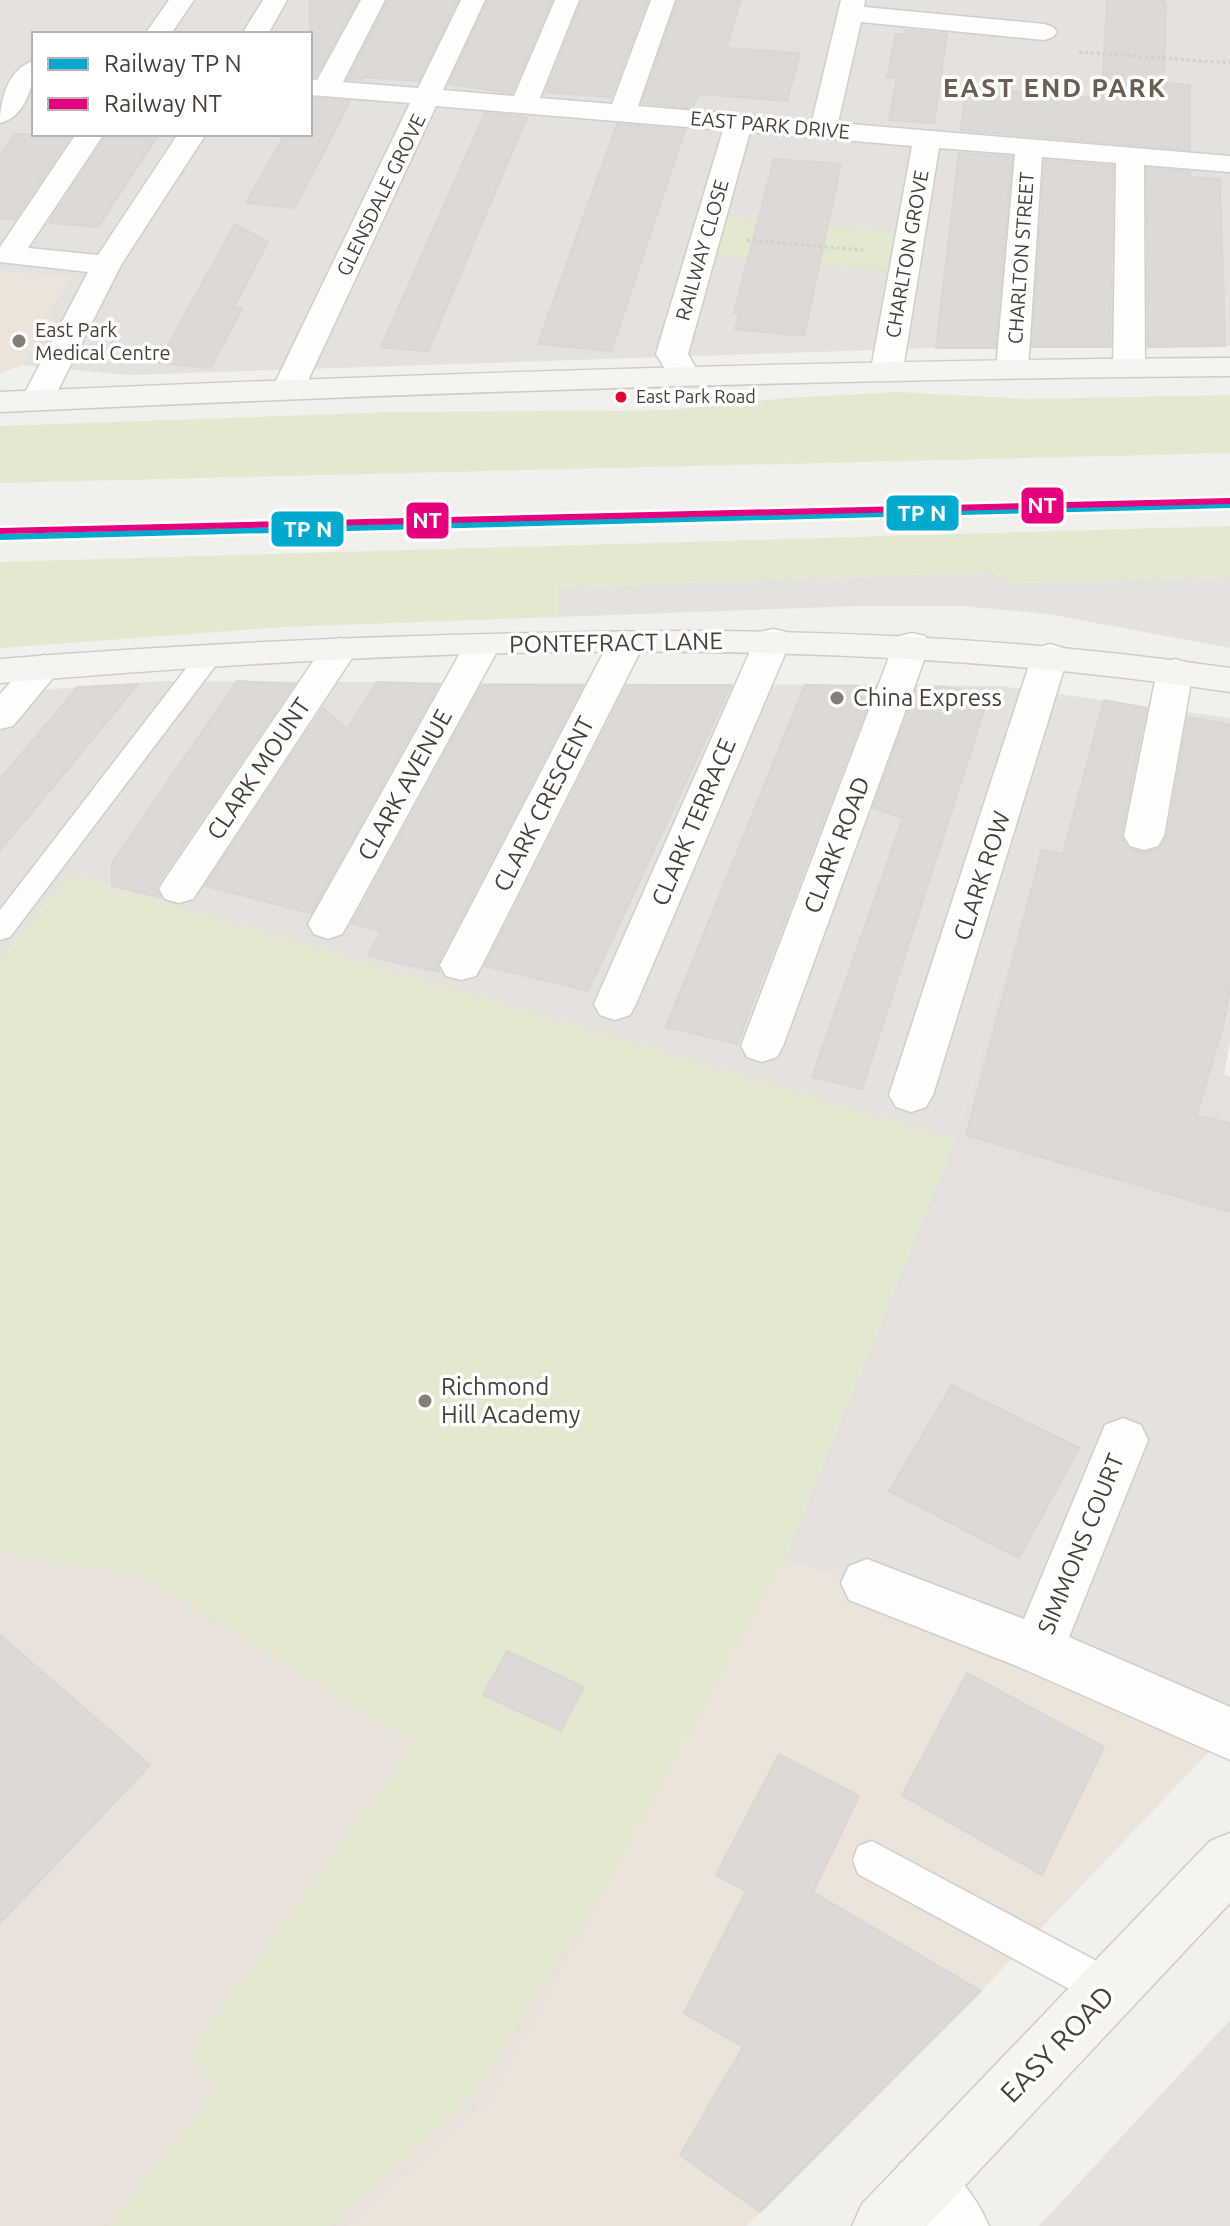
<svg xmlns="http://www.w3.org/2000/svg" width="1230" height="2226" font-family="Ubuntu,sans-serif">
<rect width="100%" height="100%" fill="#f2f0ed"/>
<path fill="#e5e1dc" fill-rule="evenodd" d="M 0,0 L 1230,0 L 1230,346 L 935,348 L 128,375 L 23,365 L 53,318 L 45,316 L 71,278 L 0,271 ZM 34,34 L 310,34 L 310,134 L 34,134 Z
M 993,572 L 1012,583 L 1230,577 L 1230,648 L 1048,614 L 963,606 L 859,606 L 558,617 L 558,587 Z
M 162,681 L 1001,686 L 1230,718 L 1230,875 L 1041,845 L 956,1140 L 70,874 L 0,961 L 0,693 Z
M 914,1242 L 1230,1381 L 1230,1730 L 784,1560 Z
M 1230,2020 L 1230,2226 L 1039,2226 Z"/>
<path fill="#ece3db" d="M 0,271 L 72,278 L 45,316 L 54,317 L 23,365 L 0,373 Z
M 784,1560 L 867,1583 L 1227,1733 L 981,1991 L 747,2226 L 349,2226 L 491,2099 Z"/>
<path fill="#e4e0dd" d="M 1041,844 L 1230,875 L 1230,1040 L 1224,1074 L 1230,1077 L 1230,1381 L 914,1242 L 956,1140 Z"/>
<path fill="#e8e2da" d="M 70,874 L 956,1140 L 784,1560 L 491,2099 L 349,2226 L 0,2226 L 0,961 Z"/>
<path fill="#e2e9d0" d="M 712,216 L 910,234 L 903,272 L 701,253 Z
M 897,392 L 1027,399 L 1230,395 L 1230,453 L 0,483 L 0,426 L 393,412 L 669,410 L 786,398 Z
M 1230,526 L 1230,577 L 1012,583 L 993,572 L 558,587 L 558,617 L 285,627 L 0,648 L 0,562 Z
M 70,874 L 956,1140 L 784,1560 L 618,1866 L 470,2098 L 329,2226 L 109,2226 L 218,2089 L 190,2054 L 415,1743 L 141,1575 L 6,1553 L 0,1545 L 0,961 Z"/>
<path fill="#dcd9d6" stroke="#dad7d3" stroke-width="2" d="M 310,0 L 358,0 L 315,77 L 310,76 Z
M 388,0 L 458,0 L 418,81 L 363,77 L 361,80 L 348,79 Z
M 488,0 L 552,0 L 512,93 L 449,84 Z
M 582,0 L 648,0 L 611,97 L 546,92 Z
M 678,0 L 741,0 L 726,48 L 800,53 L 787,101 L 698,94 L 693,108 L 642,103 Z
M 1107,0 L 1163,0 L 1166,5 L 1164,83 L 1190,85 L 1190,150 L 961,130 L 966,87 L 1102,99 Z
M 906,30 L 947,34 L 934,123 L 889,120 L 897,78 L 887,77 L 896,34 L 905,34 Z
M 310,98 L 350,101 L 295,208 L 246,203 L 285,134 L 310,134 Z
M 485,113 L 527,117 L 428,351 L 381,347 Z
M 617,124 L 685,130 L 611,351 L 538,344 Z
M 15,134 L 72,134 L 15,219 L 0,218 L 0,155 Z
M 107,134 L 159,134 L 98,227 L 49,223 Z
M 959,153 L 1012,157 L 995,348 L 936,348 Z
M 774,159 L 841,164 L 804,336 L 735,329 L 739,314 L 734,313 Z
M 1045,160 L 1113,166 L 1110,347 L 1032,347 Z
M 1147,168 L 1190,172 L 1190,177 L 1220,179 L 1225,346 L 1148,347 Z
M 235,224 L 268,242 L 234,307 L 242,308 L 211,368 L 158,363 Z
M 237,681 L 294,684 L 162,877 L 156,887 L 160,897 L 112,886 L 112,863 Z
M 377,682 L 439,684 L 311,913 L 205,886 L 323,708 L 347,729 Z
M 138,684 L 53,787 L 0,850 L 0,779 L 78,687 Z
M 482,685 L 583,685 L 437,964 L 439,972 L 368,956 L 381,931 L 352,924 Z
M 627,685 L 731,685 L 588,991 L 485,966 Z
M 805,685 L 875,686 L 737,1044 L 666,1027 Z
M 918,686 L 947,687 L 989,695 L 862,1089 L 812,1077 L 903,818 L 873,808 Z
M 1104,700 L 1146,708 L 1121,835 L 1127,848 L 1143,853 L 1159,849 L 1167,837 L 1188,717 L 1230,725 L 1230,987 L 1223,1026 L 1196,1116 L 1230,1123 L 1230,1212 L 966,1135 L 1042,850 L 1063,854 Z
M 952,1385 L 1079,1448 L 1019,1558 L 889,1491 Z
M 0,1635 L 150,1765 L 0,1923 Z
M 507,1651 L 584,1687 L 561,1731 L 483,1695 Z
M 967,1673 L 1104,1747 L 1042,1875 L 902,1795 Z
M 779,1754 L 859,1796 L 813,1892 L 981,1991 L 760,2212 L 680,2155 L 743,2047 L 684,2013 L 746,1891 L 716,1875 Z"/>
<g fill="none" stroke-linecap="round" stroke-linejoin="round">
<g stroke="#d0cecb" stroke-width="3">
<path id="lane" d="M 210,647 L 222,655 L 219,661 L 10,937 L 0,940 L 0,910 L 201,649 Z
M 872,1841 L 1123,1975 L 1129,1989 L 1123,2003 L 1109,2009 L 1095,2003 L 858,1874 L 853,1860 L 858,1846 Z"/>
</g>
<g stroke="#d0cecb" stroke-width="3">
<path id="street" d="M 169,0 L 194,0 L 171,34 L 145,34 Z
M 263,0 L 287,0 L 268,34 L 242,34 Z
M 361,0 L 385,0 L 343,82 L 418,88 L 461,0 L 485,0 L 443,90 L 514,96 L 555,0 L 579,0 L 540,98 L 612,104 L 651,0 L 675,0 L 638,106 L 812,121 L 841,0 L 865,0 L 864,7 L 1044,24 L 1053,27 L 1057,32 L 1053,37 L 1044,40 L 861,22 L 838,123 L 1230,156 L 1230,172 L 1144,165 L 1145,368 L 1140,375 L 1118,375 L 1113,368 L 1116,163 L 1042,157 L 1028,369 L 1023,376 L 1001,376 L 996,369 L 1015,154 L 939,148 L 903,369 L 898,376 L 876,376 L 871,369 L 912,146 L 750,132 L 688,354 L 700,375 L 695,382 L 673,382 L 656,354 L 723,130 L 436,106 L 304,389 L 299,396 L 277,396 L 272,389 L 410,103 L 310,95 L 310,79 L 317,80 Z
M 34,61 C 34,84 26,117 0,123 C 0,100 8,68 34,61 Z
M 76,134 L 104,134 L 28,248 L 98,255 L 178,134 L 206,134 L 121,265 L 52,402 L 47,409 L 25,409 L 20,402 L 88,272 L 0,262 L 0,247 Z
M 773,629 L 786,632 L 791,640 L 636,1004 L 630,1015 L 615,1020 L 600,1015 L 594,1004 L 755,640 L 760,632 Z
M 627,631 L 640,634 L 645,642 L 482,965 L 476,976 L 461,980 L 446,976 L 440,965 L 609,642 L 614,634 Z
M 912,633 L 925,636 L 930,644 L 783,1046 L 777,1057 L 762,1062 L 747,1057 L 741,1046 L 894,644 L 899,636 Z
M 482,635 L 495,638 L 500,646 L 348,924 L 342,934 L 328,939 L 314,934 L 308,924 L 464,646 L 469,638 Z
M 340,638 L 353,641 L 358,649 L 193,899 L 179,903 L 165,899 L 159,889 L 165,879 L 327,641 Z
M 1050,644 L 1063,648 L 1068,656 L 933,1095 L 926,1107 L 911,1112 L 896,1107 L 889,1095 L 1032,656 L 1037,648 Z
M 44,655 L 57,659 L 62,667 L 13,726 L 0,729 L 0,694 L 31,659 Z
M 1175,659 L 1188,663 L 1193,671 L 1164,836 L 1158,846 L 1144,850 L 1130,846 L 1124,836 L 1157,671 L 1162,663 Z
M 1123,1418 L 1141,1425 L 1148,1440 L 1069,1637 L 1230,1707 L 1230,1760 L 1019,1667 L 849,1600 L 841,1583 L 849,1566 L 867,1559 L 1024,1619 L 1105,1425 Z
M 922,2154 C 954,2167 975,2194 989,2226 L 916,2226 L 900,2207 L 891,2185 L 900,2163 Z"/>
</g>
<g stroke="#d0ccc5" stroke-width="3">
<path id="secondary" d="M 1230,358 L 1230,376 C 819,379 410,393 0,412 L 0,392 C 410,374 819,360 1230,358 Z
M 707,631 C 883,632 1056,643 1230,668 L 1230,692 C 829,631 403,648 0,683 L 0,659 C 235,640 471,632 707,631 Z
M 1230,1833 L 1230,1903 L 927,2226 L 852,2226 L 862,2204 L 1210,1841 Z"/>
</g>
<path stroke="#d2d0cb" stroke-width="3" stroke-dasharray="3 3" stroke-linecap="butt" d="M 1079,52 L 1230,63
M 747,240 L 864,250"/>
<use href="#lane" fill="#fdfdfc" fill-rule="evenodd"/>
<use href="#street" fill="#fdfdfc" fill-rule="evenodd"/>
<use href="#secondary" fill="#f6f4f1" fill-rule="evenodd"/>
<g stroke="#fff" stroke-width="11">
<path id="rail-1" d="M 0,537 L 1230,505"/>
</g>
<g stroke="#fff" stroke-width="11">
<path id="rail-2" d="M 0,531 L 1230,501"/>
</g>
<use href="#rail-1" stroke="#00a9ce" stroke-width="6"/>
<use href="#rail-2" stroke="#e5007d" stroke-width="6"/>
</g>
<g fill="#847e79" stroke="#fff" stroke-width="3">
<circle cx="19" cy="341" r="8"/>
<circle cx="837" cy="698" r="8"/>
<circle cx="425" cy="1401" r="8"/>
</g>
<circle fill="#e4002b" stroke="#fff" stroke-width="3" cx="621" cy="397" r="7"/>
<g text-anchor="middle" stroke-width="7" stroke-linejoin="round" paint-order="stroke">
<g font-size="18" fill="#48413a" stroke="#fff" text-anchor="start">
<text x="636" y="403">East Park Road</text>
</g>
<g font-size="20" fill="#48413a" stroke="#fff">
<text transform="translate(770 125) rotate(5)" y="7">EAST PARK DRIVE</text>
<text transform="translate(381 195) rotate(-64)" y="7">GLENSDALE GROVE</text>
<text transform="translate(702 250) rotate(-74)" y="7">RAILWAY CLOSE</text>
<text transform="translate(907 254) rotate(-80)" y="7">CHARLTON GROVE</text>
<text transform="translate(1021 258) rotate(-86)" y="7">CHARLTON STREET</text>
</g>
<g font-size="20" fill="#48413a" stroke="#fff" text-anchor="start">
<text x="35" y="337">East Park<tspan x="35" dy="23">Medical Centre</tspan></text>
</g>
<g font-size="24" fill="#48413a" stroke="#fff">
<text transform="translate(616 643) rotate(-1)" y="8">PONTEFRACT LANE</text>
<text transform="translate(259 769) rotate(-56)" y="8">CLARK MOUNT</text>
<text transform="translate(405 785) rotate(-61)" y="8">CLARK AVENUE</text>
<text transform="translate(544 804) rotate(-63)" y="8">CLARK CRESCENT</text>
<text transform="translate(694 822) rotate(-67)" y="8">CLARK TERRACE</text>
<text transform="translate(837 845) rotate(-69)" y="8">CLARK ROAD</text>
<text transform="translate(982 876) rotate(-72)" y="8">CLARK ROW</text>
<text transform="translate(1081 1544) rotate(-68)" y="8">SIMMONS COURT</text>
</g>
<g font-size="24" fill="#48413a" stroke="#fff" text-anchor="start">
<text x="853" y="706">China Express</text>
<text x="441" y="1395">Richmond<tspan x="441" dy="28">Hill Academy</tspan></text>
</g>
<g font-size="26" font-weight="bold" letter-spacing="2" fill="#6a5e52" stroke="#fff">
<text x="1055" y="97">EAST END PARK</text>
</g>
<g font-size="28" fill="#48413a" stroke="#fff">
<text transform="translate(1057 2044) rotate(-46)" y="10">EASY ROAD</text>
</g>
</g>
<g stroke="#fff" stroke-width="3">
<rect x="1020" y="486" width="45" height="39" rx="8" fill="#e5007d"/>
<rect x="885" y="494" width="75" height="38" rx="8" fill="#00a9ce"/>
<rect x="405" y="501" width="45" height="39" rx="8" fill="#e5007d"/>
<rect x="270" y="510" width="75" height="38" rx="8" fill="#00a9ce"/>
</g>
<g font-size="22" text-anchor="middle" font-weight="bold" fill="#fff">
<text x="1042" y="513">NT</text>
<text x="922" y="521">TP N</text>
<text x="427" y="528">NT</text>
<text x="308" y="537">TP N</text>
</g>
<rect x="32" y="32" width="280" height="104" fill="#ffffff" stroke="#b6b3b0" stroke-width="2"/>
<rect x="48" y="58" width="40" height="12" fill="#00a9ce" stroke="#b6b3b0" stroke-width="2"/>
<text x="104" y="72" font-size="24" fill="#48413a">Railway TP N</text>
<rect x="48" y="98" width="40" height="12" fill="#e5007d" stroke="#b6b3b0" stroke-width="2"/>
<text x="104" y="112" font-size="24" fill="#48413a">Railway NT</text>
</svg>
